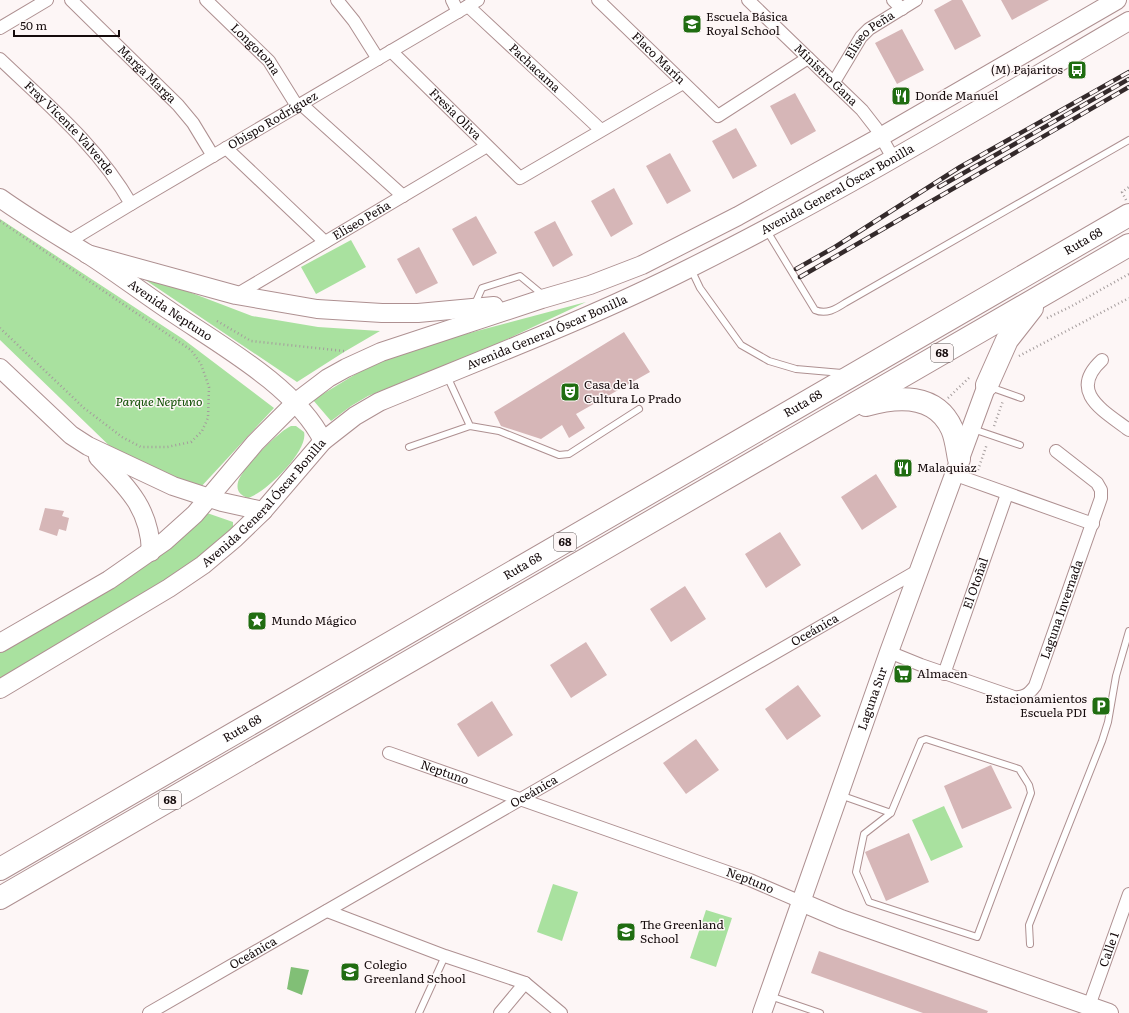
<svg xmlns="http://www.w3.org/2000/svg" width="1129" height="1013" font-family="Literata,serif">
<rect width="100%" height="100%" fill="#fdf6f6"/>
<path fill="#a9e19f" d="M 0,219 L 183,339 L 274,408 L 199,489 L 120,456 L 0,340 Z
M 351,240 L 366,267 L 316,294 L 301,267 Z
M 142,274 L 252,316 L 318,327 L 380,331 L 344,352 L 297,382 L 141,277 Z
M 586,302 L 484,350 L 368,396 L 351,406 L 331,421 L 313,400 L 369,366 L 428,344 Z
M 291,426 L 296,426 L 304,432 C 309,451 265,493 248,498 C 240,495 236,491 238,482 C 241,469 279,431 291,426 Z
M 207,513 L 233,522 L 233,528 L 185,568 L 0,681 L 0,653 L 142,567 Z
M 944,806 L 963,847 L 931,861 L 912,820 Z
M 553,884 L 578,892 L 562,941 L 537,932 Z
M 706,910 L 732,918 L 716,967 L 690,958 Z"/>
<path fill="#81bf76" d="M 291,967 L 309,970 L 302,995 L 287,989 Z"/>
<path fill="#d6b6b7" d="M 952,0 L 962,0 L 981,36 L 955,50 L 934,10 Z
M 1001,0 L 1049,0 L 1012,20 Z
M 902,29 L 924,70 L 897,84 L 875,43 Z
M 795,93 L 816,131 L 791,145 L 770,106 Z
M 736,128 L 757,166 L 733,179 L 712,141 Z
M 670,153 L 691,191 L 667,204 L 646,166 Z
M 614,188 L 633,224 L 611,237 L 591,201 Z
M 476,216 L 497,253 L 473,266 L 452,229 Z
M 555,221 L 573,255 L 553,267 L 534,232 Z
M 419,247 L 438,283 L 416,294 L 397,259 Z
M 624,332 L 650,372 L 576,414 L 585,428 L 569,438 L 562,425 L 541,439 L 501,426 L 494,412 Z
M 876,474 L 897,507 L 862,530 L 841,497 Z
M 45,508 L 64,511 L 62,516 L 69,518 L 66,531 L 59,529 L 57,536 L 39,530 Z
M 780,532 L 801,565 L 766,588 L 745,554 Z
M 685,586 L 706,619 L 671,642 L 650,609 Z
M 586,642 L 607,675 L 571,698 L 550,665 Z
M 798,685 L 821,716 L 787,740 L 765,709 Z
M 492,701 L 513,735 L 478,757 L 457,724 Z
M 696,739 L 719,770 L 686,794 L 663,763 Z
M 991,765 L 1012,808 L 962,829 L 944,786 Z
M 909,833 L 929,882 L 886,901 L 865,852 Z
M 819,951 L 988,1011 L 987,1013 L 923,1013 L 811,973 Z"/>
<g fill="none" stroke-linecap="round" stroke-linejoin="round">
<g stroke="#ae9091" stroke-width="8">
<path id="lane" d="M 767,231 L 815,310 C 826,315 836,309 845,303 L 1129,140
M 691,269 L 700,288 L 741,345 L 769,361 L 796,369 L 842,373
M 474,306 L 482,288 L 520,276 L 543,295
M 447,376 L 470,426 L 499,431 L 559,455 L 569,454 L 639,409
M 990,387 L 1021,398
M 973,429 L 1020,445
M 409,447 L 470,426
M 840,795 L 891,813 L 921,741 L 926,739 L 1019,769 L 1029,785 L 1031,793 L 977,937 L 869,902 L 856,872 L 864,834 L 891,813
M 1030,944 L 1029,925 L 1102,741 L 1108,722 L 1116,676 L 1129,631
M 770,996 L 820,1013
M 419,1013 L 445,956"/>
</g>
<g stroke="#ae9091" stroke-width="14">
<g id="street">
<path id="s1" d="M 71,0 L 178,105 L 193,123 L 213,156"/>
<path id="s2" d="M 206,0 L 269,61 L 297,106"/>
<path d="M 337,0 L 354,21 L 378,59"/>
<path d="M 452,0 L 458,12"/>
<path id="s3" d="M 598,0 L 718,116 L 808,58"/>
<path id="s4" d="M 748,0 L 862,110 L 876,128 L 893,158"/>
<path d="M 893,0 L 902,9"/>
<path id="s5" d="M 468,6 L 601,130"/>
<path d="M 0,28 L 47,0"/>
<path id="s6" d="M 391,51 L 520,178 L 683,83"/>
<path id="s7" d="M 0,59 C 47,104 98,146 131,204"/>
<path id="s8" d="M 834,82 L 861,37 L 869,29 L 916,0"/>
<path d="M 301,104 L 403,196"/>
<path d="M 226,148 L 325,242"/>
<path id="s9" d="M 68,242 L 131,204 L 478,0"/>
<path id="s10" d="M 236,295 L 487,146"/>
<path d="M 1102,360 C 1067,392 1104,411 1129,430"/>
<path d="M 953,474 L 1093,524"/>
<path id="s11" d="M 889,652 L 921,665 L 1014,697 C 1024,698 1029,694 1035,686 L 1101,498 L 1101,490 L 1097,483 L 1056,451"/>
<path id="s12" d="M 944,674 L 1007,494"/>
<path id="s13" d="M 389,753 L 750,880 L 801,902"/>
<path d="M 327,911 L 445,956 L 525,983 L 561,1013"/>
<path id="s14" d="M 1089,1006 L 1129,894"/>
<path id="s15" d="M 149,1013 L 919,570"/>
<path d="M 500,1013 L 525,983"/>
</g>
</g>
<g stroke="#ae9091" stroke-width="20">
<g id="secondary">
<path id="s16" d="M 0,198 C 28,218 57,235 86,253 C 116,272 144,294 173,313 C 222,346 297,388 323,441"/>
<path d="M 87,254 L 236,295 L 317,309 L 382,313 L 418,313 L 494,306"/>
<path d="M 0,368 L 71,435 L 88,446 L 173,486 L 222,502 L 263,511"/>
<path d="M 98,457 C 127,487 150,508 151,552"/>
<path d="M 0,643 L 109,580 L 165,541 L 195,514 L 255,443 L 295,403 L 328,378 L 346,368 L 381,352 L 542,299 L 590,285 L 642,265 L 738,216 L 882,136 L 1117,0"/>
<path id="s17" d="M 0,689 L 169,588 L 203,565 L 235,538 L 263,511 L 323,441 L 355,416 L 379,402 C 483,359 589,319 690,268 C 840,193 984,106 1129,21"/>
<path d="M 801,902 L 841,919 L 1109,1013"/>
<path id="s18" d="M 762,1013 L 889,652 L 987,385"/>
</g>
</g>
<g stroke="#ae9091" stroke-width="24">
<g id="highway">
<path d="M 987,385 L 1007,340 L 1032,308"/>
<path d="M 866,405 C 897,396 936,393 952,429 C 956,438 957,449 959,459"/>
<path id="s19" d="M 0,869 L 1129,215"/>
<path d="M 0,898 L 1129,245"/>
</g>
</g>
<path stroke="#a49c9c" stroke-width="2.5" stroke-dasharray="1 3" stroke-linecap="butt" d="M 1126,200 L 1122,192 L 1129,187
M 0,221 L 191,350 L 201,364 L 209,387 L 208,418 L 202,431 L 191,442 L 167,447 L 141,447 L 122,437 L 84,408 L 0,328
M 1047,318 L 1070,307 L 1129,274
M 217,321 L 251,341 L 344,351
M 1019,356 L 1129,298
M 948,398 L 971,376
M 994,426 L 1003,401
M 978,470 L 987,444"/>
<use href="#lane" stroke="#fff" stroke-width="6"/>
<use href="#street" stroke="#fff" stroke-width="12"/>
<use href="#secondary" stroke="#fff" stroke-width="18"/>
<use href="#highway" stroke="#fff" stroke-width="22"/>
<g stroke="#342a2b" stroke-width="4.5">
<path id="rail" d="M 939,187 L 1129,79
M 796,269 L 835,247 L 960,167 L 1129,72
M 800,277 L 1129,87"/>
</g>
<use href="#rail" stroke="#fdf6f6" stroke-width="3" stroke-dasharray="9" stroke-linecap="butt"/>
</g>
<defs>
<g id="school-square" transform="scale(1)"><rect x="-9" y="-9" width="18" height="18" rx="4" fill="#206d11" stroke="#fdf6f6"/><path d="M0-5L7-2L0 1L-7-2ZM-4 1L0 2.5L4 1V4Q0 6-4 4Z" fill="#fff"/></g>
<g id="bus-square" transform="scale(1)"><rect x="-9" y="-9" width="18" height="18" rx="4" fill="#206d11" stroke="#fdf6f6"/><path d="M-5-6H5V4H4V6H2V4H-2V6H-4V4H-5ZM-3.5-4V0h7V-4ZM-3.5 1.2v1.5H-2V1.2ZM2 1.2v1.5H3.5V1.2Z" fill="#fff"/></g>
<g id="restaurant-square" transform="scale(1)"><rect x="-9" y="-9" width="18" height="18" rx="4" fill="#206d11" stroke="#fdf6f6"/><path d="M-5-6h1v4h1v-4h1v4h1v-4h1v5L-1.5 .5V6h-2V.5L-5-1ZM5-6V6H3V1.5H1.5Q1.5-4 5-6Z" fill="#fff"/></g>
<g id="theatre-square" transform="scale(1)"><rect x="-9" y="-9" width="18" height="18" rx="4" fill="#206d11" stroke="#fdf6f6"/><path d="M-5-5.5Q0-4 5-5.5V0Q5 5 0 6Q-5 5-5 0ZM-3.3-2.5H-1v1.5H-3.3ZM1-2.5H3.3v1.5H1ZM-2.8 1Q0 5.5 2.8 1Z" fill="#fff"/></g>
<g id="sight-square" transform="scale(1)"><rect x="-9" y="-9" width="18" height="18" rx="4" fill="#206d11" stroke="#fdf6f6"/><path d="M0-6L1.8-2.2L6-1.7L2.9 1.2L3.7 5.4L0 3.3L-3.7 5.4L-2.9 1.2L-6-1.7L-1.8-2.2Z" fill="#fff"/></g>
<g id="supermarket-square" transform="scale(1)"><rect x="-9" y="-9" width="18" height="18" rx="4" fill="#206d11" stroke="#fdf6f6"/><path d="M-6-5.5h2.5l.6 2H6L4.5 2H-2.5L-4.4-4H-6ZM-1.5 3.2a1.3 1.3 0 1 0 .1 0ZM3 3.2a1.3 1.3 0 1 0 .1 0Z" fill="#fff"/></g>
<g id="parking-square" transform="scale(1)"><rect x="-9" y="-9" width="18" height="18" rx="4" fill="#206d11" stroke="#fdf6f6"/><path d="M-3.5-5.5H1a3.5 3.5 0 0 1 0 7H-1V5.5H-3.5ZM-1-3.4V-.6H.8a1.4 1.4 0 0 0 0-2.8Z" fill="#fff"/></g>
</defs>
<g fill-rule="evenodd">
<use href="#school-square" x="692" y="24"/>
<use href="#bus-square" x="1077" y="70"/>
<use href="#restaurant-square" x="901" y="96"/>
<use href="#theatre-square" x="570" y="392"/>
<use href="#restaurant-square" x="903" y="468"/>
<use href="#sight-square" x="257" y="621"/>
<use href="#supermarket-square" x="903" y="674"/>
<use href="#parking-square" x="1101" y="706"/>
<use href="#school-square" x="626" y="932"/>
<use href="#school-square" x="350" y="972"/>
</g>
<g text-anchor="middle" stroke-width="3" stroke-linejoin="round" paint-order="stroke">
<g fill="#fdf6f6" stroke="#5b5252" stroke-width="1">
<rect x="931" y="344" width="22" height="18" rx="3"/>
<rect x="554" y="533" width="22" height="18" rx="3"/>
<rect x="159" y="791" width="22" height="18" rx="3"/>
</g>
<g font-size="11" font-weight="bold" fill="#150b0c">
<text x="942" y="357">68</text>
<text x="565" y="546">68</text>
<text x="170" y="804">68</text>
</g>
<g font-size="12" fill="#150b0c" stroke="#fdf6f6" text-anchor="start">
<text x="706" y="21">Escuela Básica<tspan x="706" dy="14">Royal School</tspan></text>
<text x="1063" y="74" text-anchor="end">(M) Pajaritos</text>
<text x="915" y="100">Donde Manuel</text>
<text x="584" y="389">Casa de la<tspan x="584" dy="14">Cultura Lo Prado</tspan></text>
<text x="917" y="472">Malaquiaz</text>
<text x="271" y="625">Mundo Mágico</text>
<text x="917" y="678">Almacen</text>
<text x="1087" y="703" text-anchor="end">Estacionamientos<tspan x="1087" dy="14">Escuela PDI</tspan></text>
<text x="640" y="929">The Greenland<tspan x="640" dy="14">School</tspan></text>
<text x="364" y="969">Colegio<tspan x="364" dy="14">Greenland School</tspan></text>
</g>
<g font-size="12" fill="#150b0c" stroke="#fdf6f6">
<text dy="4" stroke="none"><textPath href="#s8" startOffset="60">Eliseo Peña</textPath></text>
<text dy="4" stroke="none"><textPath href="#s2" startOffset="70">Longotoma</textPath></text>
<text dy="4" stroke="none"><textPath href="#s3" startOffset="84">Flaco Marín</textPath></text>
<text dy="4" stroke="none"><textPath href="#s5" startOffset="91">Pachacama</textPath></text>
<text dy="4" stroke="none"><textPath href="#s1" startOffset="106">Marga Marga</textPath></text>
<text dy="4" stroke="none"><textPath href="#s4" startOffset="108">Ministro Gana</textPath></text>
<text dy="4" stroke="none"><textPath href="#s6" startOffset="90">Fresia Oliva</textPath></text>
<text dy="4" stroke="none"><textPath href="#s9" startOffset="238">Obispo Rodríguez</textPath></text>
<text dy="4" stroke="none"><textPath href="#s7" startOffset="98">Fray Vicente Valverde</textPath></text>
<text dy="4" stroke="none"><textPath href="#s17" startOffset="985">Avenida General Óscar Bonilla</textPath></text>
<text dy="4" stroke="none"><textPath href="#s10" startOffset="146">Eliseo Peña</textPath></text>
<text dy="4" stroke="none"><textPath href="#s19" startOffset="1252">Ruta 68</textPath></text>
<text dy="4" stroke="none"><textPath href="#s16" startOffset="204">Avenida Neptuno</textPath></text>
<text dy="4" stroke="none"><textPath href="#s17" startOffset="661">Avenida General Óscar Bonilla</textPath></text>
<text dy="4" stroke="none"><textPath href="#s19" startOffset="928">Ruta 68</textPath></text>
<text dy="4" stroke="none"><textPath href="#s17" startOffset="325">Avenida General Óscar Bonilla</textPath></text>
<text dy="4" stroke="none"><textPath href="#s19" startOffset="604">Ruta 68</textPath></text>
<text dy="4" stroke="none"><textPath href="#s12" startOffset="96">El Otoñal</textPath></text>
<text dy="4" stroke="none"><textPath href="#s11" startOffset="239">Laguna Invernada</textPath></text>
<text dy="4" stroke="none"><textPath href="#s15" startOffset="768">Oceánica</textPath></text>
<text dy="4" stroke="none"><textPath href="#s18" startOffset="333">Laguna Sur</textPath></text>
<text dy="4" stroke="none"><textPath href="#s19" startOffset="280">Ruta 68</textPath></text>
<text dy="4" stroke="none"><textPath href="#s13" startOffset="59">Neptuno</textPath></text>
<text dy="4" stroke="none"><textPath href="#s15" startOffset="444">Oceánica</textPath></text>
<text dy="4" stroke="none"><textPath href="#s13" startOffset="383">Neptuno</textPath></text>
<text dy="4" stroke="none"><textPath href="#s14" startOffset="60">Calle 1</textPath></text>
<text dy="4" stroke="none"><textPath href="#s15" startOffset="120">Oceánica</textPath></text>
</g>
<g font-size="12" font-style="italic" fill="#0f4f03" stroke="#fdf6f6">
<text x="159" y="406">Parque Neptuno</text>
</g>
</g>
<path d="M14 30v6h105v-6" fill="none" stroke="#150b0c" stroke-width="2"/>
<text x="20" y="30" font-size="12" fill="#150b0c" stroke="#fdf6f6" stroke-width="3" paint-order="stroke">50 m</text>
</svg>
